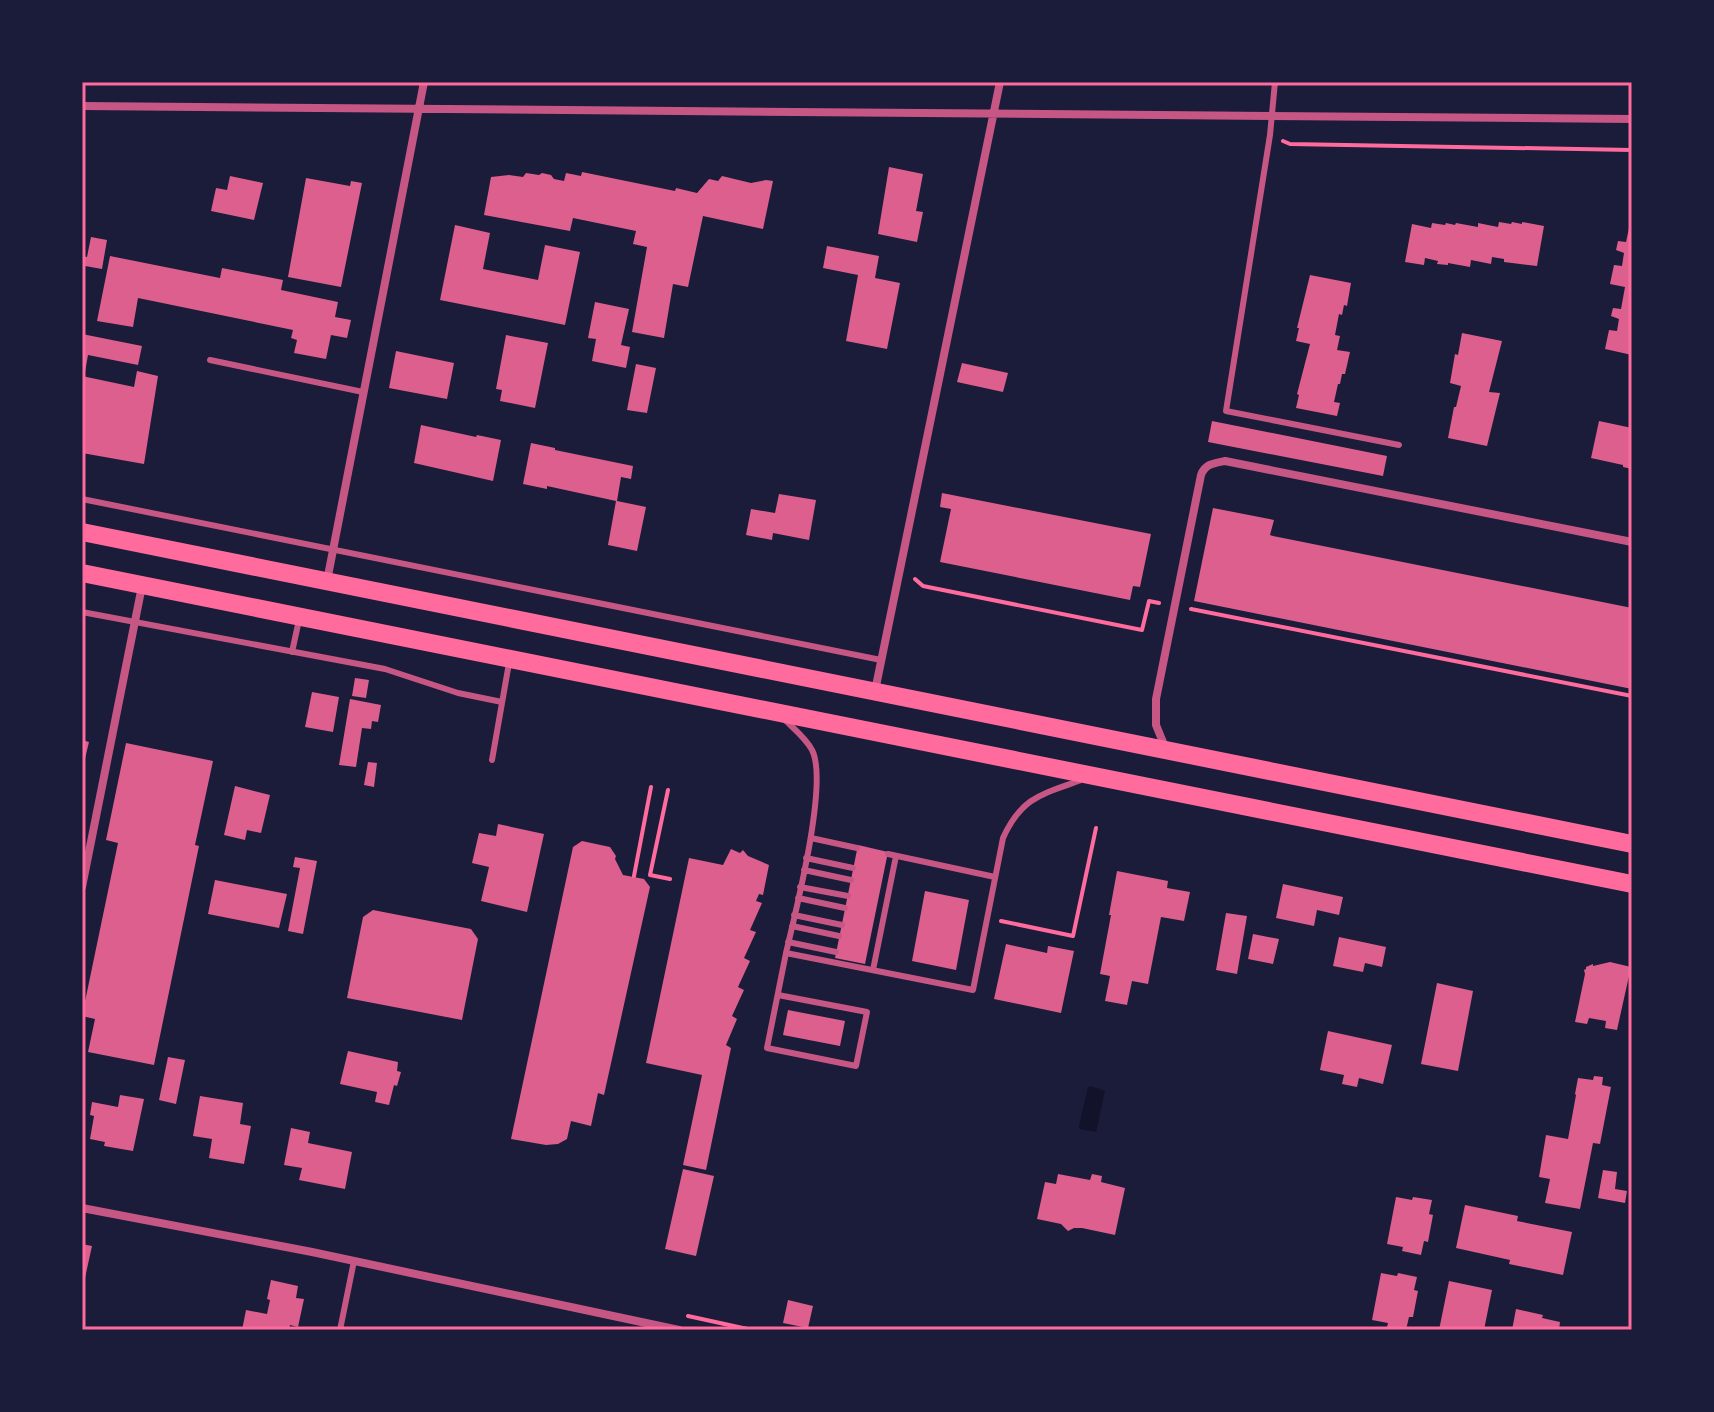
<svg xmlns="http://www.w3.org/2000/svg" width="1714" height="1412" font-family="Helvetica,sans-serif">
<rect width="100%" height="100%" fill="#1b1b3a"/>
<path fill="#12122b" d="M 1090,1086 L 1105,1091 L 1096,1132 L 1080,1129 L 1079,1126 L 1088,1087 Z"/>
<path fill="#dd5f8e" d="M 889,167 L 923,174 L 916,211 L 923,212 L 917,242 L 878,234 Z
M 582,172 L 675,191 L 676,188 L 697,193 L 709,179 L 718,181 L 722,176 L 751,183 L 766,180 L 773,181 L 763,229 L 703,216 L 688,287 L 673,284 L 664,338 L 632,332 L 647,247 L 633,244 L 636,231 L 573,218 L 570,231 L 484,215 L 491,177 L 509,175 L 523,177 L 526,173 L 539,175 L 542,173 L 551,175 L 554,179 L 564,181 L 566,173 L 581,176 Z
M 230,176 L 263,183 L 254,220 L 211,211 L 216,188 L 227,190 Z
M 306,178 L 350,186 L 351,181 L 362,183 L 341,287 L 288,277 Z
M 1631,219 L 1632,219 L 1632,355 L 1605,349 L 1609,330 L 1617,331 L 1619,319 L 1611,316 L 1613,308 L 1621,309 L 1625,287 L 1610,284 L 1614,265 L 1622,266 L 1624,253 L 1616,250 L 1618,241 L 1626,242 Z
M 1499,222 L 1511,224 L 1512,222 L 1522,224 L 1522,222 L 1544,226 L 1537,266 L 1504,262 L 1504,259 L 1492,257 L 1491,264 L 1471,260 L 1470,267 L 1448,263 L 1448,265 L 1437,264 L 1438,261 L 1425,258 L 1424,265 L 1405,262 L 1412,224 L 1431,228 L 1432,223 L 1445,225 L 1446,223 L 1455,225 L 1456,223 L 1478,227 L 1478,223 L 1498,227 Z
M 455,225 L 490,233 L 483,269 L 538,280 L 545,245 L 580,252 L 565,325 L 440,300 Z
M 91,237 L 107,240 L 102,269 L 85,266 L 83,275 L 82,275 L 82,256 L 87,257 Z
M 827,246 L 879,256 L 875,278 L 900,283 L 887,349 L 846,341 L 858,275 L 823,268 Z
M 110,256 L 220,278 L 222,268 L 283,280 L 281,290 L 338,302 L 335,317 L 351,320 L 347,338 L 331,335 L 326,359 L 294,353 L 297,340 L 291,338 L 293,330 L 138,298 L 133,327 L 97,321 Z
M 1310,275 L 1351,283 L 1347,306 L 1344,305 L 1342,315 L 1339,314 L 1335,335 L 1340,336 L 1337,350 L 1350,352 L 1345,374 L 1342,374 L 1340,384 L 1338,384 L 1334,402 L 1340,403 L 1337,416 L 1296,408 L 1299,395 L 1297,394 L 1310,344 L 1296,341 L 1299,328 L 1297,328 Z
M 595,302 L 629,309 L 621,345 L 630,347 L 626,368 L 592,361 L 596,339 L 588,338 Z
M 1462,333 L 1502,341 L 1489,392 L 1500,393 L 1487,446 L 1448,438 L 1454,407 L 1456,407 L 1461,386 L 1450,383 L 1455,354 L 1458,355 Z
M 82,334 L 142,346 L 138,365 L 88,355 L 85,372 L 82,371 Z
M 506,335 L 548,343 L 535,408 L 500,401 L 502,390 L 496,389 Z
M 396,351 L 454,363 L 447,399 L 389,388 Z
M 962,363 L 1008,373 L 1003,392 L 957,382 Z
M 636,364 L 656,368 L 647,413 L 627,410 Z
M 137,371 L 158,376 L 144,464 L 82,453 L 82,376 L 134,387 Z
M 1212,421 L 1387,456 L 1383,476 L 1208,442 Z
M 1599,421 L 1632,428 L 1632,469 L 1623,467 L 1623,465 L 1591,458 Z
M 421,425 L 476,437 L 477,435 L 501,440 L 493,481 L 414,463 Z
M 531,443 L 555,448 L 555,450 L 633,466 L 631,479 L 621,477 L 617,501 L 646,507 L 637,551 L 608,545 L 616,501 L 547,486 L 547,489 L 523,484 Z
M 942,493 L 1151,534 L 1140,587 L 1133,586 L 1130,600 L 940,562 L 951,509 L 940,507 Z
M 779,494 L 816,500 L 809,540 L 773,533 L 772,540 L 746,535 L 751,509 L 775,513 Z
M 1213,508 L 1274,520 L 1270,535 L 1273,536 L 1632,608 L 1632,689 L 1194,601 Z
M 355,678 L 369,680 L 366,698 L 352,696 Z
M 312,692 L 339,697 L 333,732 L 305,727 Z
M 350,699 L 381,705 L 378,722 L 372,721 L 371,729 L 362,728 L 356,767 L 339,765 Z
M 82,740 L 89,742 L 83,767 L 82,767 Z
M 126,743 L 213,761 L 195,845 L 199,846 L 154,1065 L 88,1052 L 95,1019 L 82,1016 L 118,843 L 106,840 Z
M 368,762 L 377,763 L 374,787 L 364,785 Z
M 235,786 L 270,795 L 261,833 L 247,830 L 245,840 L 224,835 Z
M 498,824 L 544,834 L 527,912 L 481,901 L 489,867 L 472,863 L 479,833 L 496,836 Z
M 582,841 L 610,847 L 616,856 L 615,859 L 623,875 L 644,879 L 650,887 L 604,1095 L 598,1093 L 591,1126 L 571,1121 L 567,1139 L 558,1144 L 546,1145 L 511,1139 L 573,847 Z
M 858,845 L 888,852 L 865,964 L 835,958 Z
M 731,849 L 740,853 L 743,850 L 748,856 L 769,865 L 763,895 L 759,894 L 756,901 L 762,903 L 750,930 L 756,932 L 744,958 L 750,961 L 738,987 L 744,990 L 732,1016 L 737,1019 L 726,1045 L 731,1048 L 706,1170 L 683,1165 L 702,1075 L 646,1063 L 689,858 L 723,865 Z
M 295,857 L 317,861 L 303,934 L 288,931 L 300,868 L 293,867 Z
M 1117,871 L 1168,881 L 1167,888 L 1190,892 L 1184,921 L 1161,917 L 1148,984 L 1132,981 L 1127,1005 L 1105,1001 L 1110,976 L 1100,974 L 1111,915 L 1109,915 Z
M 215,880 L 287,894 L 279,928 L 208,914 Z
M 1283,884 L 1343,897 L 1339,915 L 1317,910 L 1314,926 L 1276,918 Z
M 925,891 L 969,900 L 956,970 L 912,961 Z
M 373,910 L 471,929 L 478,939 L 462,1020 L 347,998 L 363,917 Z
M 1226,913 L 1247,916 L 1237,974 L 1216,970 Z
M 1253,934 L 1279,939 L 1273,964 L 1248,959 Z
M 1339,937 L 1386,947 L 1382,967 L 1365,963 L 1363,972 L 1333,966 Z
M 1006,944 L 1047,953 L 1048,946 L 1074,951 L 1061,1013 L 994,999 Z
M 1610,962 L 1631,967 L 1617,1030 L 1605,1028 L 1606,1021 L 1589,1018 L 1587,1024 L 1575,1022 L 1585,974 L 1584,970 L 1586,969 L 1586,967 L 1593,964 L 1593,966 Z
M 1437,983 L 1473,991 L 1458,1071 L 1421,1064 Z
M 788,1010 L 845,1021 L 840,1046 L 783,1035 Z
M 1328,1031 L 1392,1045 L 1383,1084 L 1359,1078 L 1357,1087 L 1342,1084 L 1344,1075 L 1320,1070 Z
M 348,1051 L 398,1062 L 397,1071 L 401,1072 L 397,1086 L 394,1085 L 389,1105 L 375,1102 L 377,1092 L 340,1084 Z
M 168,1057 L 185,1060 L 176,1104 L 159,1100 Z
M 1594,1076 L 1603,1077 L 1602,1085 L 1611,1087 L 1600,1144 L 1593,1143 L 1580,1209 L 1545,1203 L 1550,1179 L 1539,1177 L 1546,1135 L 1568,1139 L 1576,1095 L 1575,1094 L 1578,1078 L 1593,1080 Z
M 120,1095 L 144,1099 L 133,1151 L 104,1146 L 105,1142 L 90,1139 L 94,1116 L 90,1115 L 92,1102 L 118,1107 Z
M 200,1096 L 243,1103 L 240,1124 L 251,1126 L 244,1164 L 209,1158 L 212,1139 L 193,1136 Z
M 291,1128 L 310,1132 L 308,1143 L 352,1152 L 345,1189 L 299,1180 L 302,1168 L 284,1165 Z
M 683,1169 L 714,1176 L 696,1256 L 665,1249 Z
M 1603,1170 L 1617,1172 L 1615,1189 L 1627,1191 L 1625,1203 L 1598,1198 Z
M 1058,1174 L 1090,1180 L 1092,1174 L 1102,1176 L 1101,1182 L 1125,1188 L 1115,1235 L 1082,1228 L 1074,1228 L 1068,1231 L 1061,1224 L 1037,1219 L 1045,1182 L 1056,1184 Z
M 1396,1197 L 1412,1200 L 1413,1197 L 1432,1200 L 1429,1214 L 1433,1215 L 1428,1242 L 1424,1241 L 1421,1255 L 1402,1251 L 1403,1247 L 1387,1244 Z
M 1465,1205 L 1518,1216 L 1517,1221 L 1572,1232 L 1563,1275 L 1509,1264 L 1510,1260 L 1456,1248 Z
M 82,1244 L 92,1246 L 83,1287 L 82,1287 Z
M 1381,1273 L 1397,1276 L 1398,1273 L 1417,1277 L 1414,1290 L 1418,1291 L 1413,1317 L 1409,1317 L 1406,1330 L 1387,1327 L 1388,1323 L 1372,1320 Z
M 271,1280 L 298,1286 L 296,1298 L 304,1299 L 298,1327 L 290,1325 L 289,1330 L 242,1330 L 246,1310 L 267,1314 L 270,1300 L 267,1299 Z
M 1449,1281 L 1492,1290 L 1484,1330 L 1439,1330 Z
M 788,1300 L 813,1306 L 808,1328 L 783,1323 Z
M 1516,1309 L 1543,1315 L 1542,1318 L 1560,1322 L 1559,1330 L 1512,1330 Z"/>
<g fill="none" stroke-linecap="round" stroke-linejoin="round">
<path stroke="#ff6b9d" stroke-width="4" d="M 1283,141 L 1290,144 L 1632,150
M 915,579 L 923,586 L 1142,630 L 1149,601 L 1159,603
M 1191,609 L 1632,696
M 668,790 L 650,875 L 670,879
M 634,876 L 651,787
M 1001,921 L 1073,936 L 1096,828
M 688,1316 L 752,1330"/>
<path stroke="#c65784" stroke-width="6" d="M 1275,82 L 1270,135 L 1226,411 L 1399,445
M 210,360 L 363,392
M 82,499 L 881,660
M 82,612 L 385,669 L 458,693 L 502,702
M 292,652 L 299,620
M 783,718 C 793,728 806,738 812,750 C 829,782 795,914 786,953 L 973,990 L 1003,838 C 1022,796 1043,794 1084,779
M 492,760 L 509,663
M 811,838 L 857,848
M 888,854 L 995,877
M 806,858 L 853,868
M 804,870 L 851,880
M 800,887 L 848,896
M 798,898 L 845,908
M 794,915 L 842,925
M 792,926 L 839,936
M 788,942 L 836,952
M 873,970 L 896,856
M 778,995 L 867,1012 L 856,1066 L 767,1048 L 786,953
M 340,1330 L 354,1261"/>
<path stroke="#c65784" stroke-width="8" d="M 82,106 L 1632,119
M 327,581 L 424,82
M 875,691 L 1000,82
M 1165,747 L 1156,725 L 1156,699 L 1201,475 C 1205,464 1214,463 1225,461 L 1632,542
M 82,887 L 142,586
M 82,1208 L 312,1252 L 679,1330"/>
<path stroke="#ff6b9d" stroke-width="18" d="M 82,532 L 1632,844
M 82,573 L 1632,884"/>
</g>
<rect width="1714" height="1412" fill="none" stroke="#1b1b3a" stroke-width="168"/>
<rect x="84" y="84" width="1546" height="1244" fill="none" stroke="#ff6b9d" stroke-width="3"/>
</svg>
